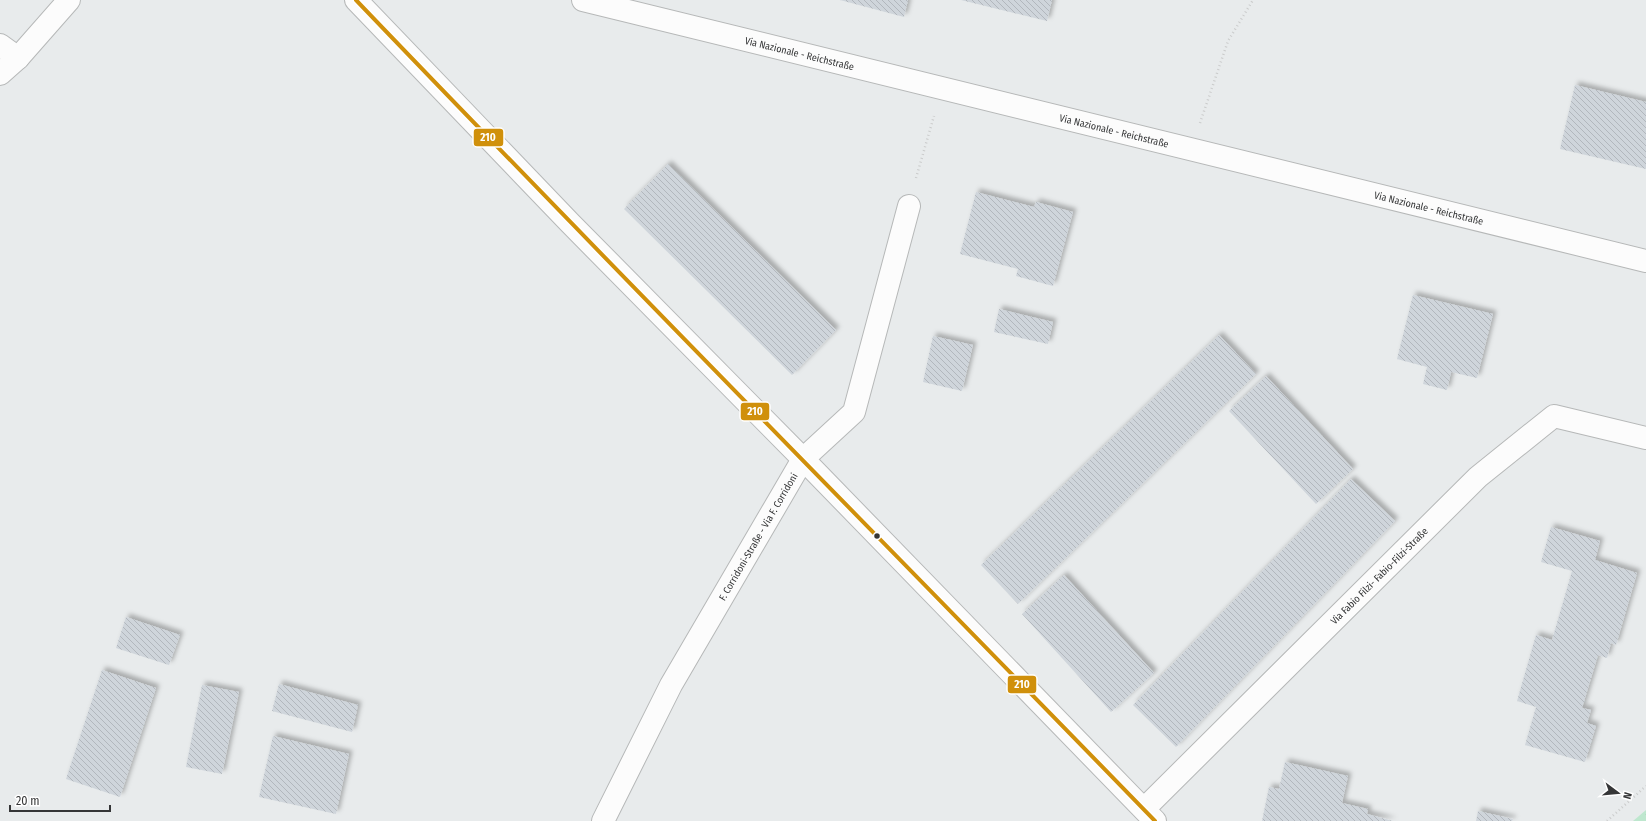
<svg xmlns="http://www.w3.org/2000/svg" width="1646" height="821" font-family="'Fira Sans Condensed',sans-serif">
<defs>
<pattern id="grass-tufts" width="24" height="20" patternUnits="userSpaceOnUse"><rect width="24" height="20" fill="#bee7ce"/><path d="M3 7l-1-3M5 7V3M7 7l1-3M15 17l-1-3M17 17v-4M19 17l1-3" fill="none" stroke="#a4c7b2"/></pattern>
<pattern id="building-back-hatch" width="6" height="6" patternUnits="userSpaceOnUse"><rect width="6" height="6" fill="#cfd5db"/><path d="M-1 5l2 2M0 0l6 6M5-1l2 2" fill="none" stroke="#b2b7bd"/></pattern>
<filter id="shadow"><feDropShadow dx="3.5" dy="-3.5" stdDeviation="2" flood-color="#0004"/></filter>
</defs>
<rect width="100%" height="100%" fill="#e8ebec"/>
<path fill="url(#grass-tufts)" d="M 1646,810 L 1646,821 L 1633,821 Z"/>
<path fill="url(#building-back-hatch)" filter="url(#shadow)" d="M 840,0 L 908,0 L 904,17 Z
M 961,0 L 1052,0 L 1047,21 Z
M 1575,85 L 1646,102 L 1646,169 L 1560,149 Z
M 668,164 L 836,330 L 792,375 L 624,209 Z
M 976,192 L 1034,207 L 1036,202 L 1073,212 L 1053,286 L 1016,276 L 1018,269 L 960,254 Z
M 1413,295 L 1493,314 L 1477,378 L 1451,372 L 1447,390 L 1423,384 L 1427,367 L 1397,359 Z
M 999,309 L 1053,322 L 1048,344 L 994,332 Z
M 1219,335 L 1256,374 L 1018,604 L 981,565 Z
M 933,336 L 973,345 L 962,391 L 923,382 Z
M 1266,376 L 1353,469 L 1316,504 L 1229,411 Z
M 1351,479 L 1395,521 L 1176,747 L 1133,705 Z
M 1551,527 L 1600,541 L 1595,560 L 1637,573 L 1616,645 L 1611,643 L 1607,658 L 1598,655 L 1582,708 L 1591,710 L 1587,723 L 1596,726 L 1585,762 L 1525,745 L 1536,707 L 1517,701 L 1536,635 L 1552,640 L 1572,571 L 1541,562 Z
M 1064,575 L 1154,673 L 1111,712 L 1022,614 Z
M 126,617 L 180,635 L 169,665 L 116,648 Z
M 102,670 L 156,688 L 120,797 L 66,779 Z
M 279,684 L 358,705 L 352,732 L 272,711 Z
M 202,685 L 239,692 L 222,774 L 186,767 Z
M 273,736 L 349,754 L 336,814 L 259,797 Z
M 1285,762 L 1348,776 L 1342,803 L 1368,809 L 1367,814 L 1393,821 L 1262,821 L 1269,787 L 1279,789 Z
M 1478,811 L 1513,819 L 1512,821 L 1476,821 Z"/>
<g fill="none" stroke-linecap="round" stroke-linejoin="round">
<g stroke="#b6b8b8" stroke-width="24">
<g id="minor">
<path d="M 356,0 L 570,223 L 803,459 L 1155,821"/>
<path d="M 0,45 L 18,58"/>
<path d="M 0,74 L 18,58 L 69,0"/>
<path id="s1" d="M 1144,809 L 1478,477 L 1554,416 L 1646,438"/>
<path id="s2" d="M 603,821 L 671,685 L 803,459 L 854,412 L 909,206"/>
</g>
</g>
<g stroke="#b6b8b8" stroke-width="24">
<g id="secondary">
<path id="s3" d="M 583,0 L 1646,261"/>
</g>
</g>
<path stroke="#cacbcb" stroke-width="2.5" stroke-dasharray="1 3" stroke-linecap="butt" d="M 1200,123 L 1228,41 L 1253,0
M 916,178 L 934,116
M 1607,821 L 1646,786"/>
<use href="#minor" stroke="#fcfcfc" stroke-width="22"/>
<use href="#secondary" stroke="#fcfcfc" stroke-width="22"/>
<g stroke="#fff" stroke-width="7">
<path id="bus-1" d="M 356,0 C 620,276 889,547 1155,821"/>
</g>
<use href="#bus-1" stroke="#d0900b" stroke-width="4"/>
</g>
<circle fill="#353637" stroke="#fff" stroke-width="1.5" cx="877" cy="536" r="3.5"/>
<g text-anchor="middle" stroke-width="3" stroke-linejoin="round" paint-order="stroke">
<g font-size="10" fill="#353637" stroke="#fff">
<text dy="4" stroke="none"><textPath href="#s3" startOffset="223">Via Nazionale - Reichstraße</textPath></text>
<text dy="4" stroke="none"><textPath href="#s3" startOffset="547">Via Nazionale - Reichstraße</textPath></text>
<text dy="4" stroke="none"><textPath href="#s3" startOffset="871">Via Nazionale - Reichstraße</textPath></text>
<text dy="4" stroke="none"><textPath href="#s2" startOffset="324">F. Corridoni-Straße - Via F. Corridoni</textPath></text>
<text dy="4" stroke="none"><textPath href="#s1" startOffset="331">Via Fabio Filzi- Fabio-Filzi-Straße</textPath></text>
</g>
</g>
<g stroke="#fff" stroke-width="1.5">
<rect x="473" y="128" width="31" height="19" rx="4" fill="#d0900b"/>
<rect x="740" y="402" width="30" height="19" rx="4" fill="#d0900b"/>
<rect x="1007" y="675" width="30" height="19" rx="4" fill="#d0900b"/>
</g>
<g font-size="11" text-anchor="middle" font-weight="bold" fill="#fff">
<text x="488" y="141">210</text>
<text x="755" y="415">210</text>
<text x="1022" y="688">210</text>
</g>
<g transform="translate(1618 793) rotate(106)" stroke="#ffffff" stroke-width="3" paint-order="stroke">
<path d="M0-3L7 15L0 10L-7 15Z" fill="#353637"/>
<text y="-6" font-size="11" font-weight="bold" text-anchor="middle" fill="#353637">N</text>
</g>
<path d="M10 805v6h100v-6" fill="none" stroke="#353637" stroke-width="2"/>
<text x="16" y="805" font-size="12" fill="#353637" stroke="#ffffff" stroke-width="3" paint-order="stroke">20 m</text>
</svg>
